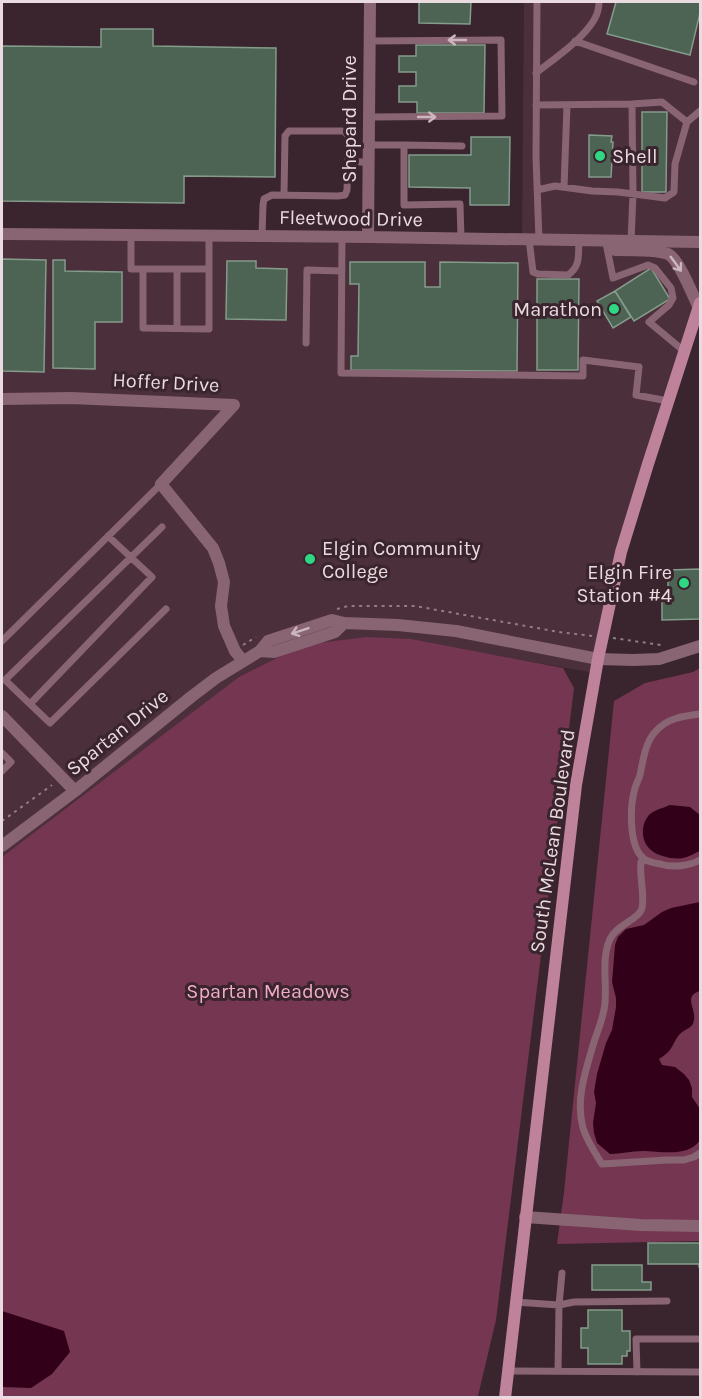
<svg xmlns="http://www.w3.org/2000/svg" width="702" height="1399" font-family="Karla,sans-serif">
<rect width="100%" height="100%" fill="#3a242d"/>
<path fill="#4b2f3a" d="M 524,2 L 700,2 L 700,240 L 522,238 Z
M 2,240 L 700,246 L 700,298 L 639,475 L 590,672 L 429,644 L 2,863 Z
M 501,1396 L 501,1398 L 190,1397 L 478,1396 Z"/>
<path fill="#743651" d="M 367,637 L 411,639 L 563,668 L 574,688 L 496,1320 L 478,1396 L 2,1397 L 2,857 L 239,677 L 283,655 L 318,643 Z
M 700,668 L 700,1241 L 557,1244 L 564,1192 L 614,701 L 645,683 L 693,672 Z"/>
<path fill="#320019" d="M 670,805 L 690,807 L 700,815 L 700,851 C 695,853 689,857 683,858 C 674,860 657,856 651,850 C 641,842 640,825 649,815 C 654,810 663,808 670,805 Z
M 700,902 L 700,991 C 683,996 696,1008 694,1020 C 693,1028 687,1028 681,1033 C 675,1038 673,1048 667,1053 C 665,1055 662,1057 659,1059 L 662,1065 L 675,1067 L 684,1074 L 689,1080 L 692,1088 L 692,1097 L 700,1109 L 700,1140 C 688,1158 661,1151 643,1151 C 631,1151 621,1154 610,1154 L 597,1143 L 594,1133 L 593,1123 L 596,1103 L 594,1092 L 597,1074 L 606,1043 L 612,1030 L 616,1007 L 616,998 L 612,982 L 615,945 L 618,937 L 626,929 L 644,925 L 662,912 L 671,908 Z
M 2,1311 L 64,1331 L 70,1352 L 52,1374 L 31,1388 L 2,1387 Z"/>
<path fill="#4d6354" stroke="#849c8b" stroke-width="1.5" d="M 419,2 L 471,2 L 470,24 L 419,23 Z
M 616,2 L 700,2 L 700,13 L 690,55 L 607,34 Z
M 101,29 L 153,29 L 153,46 L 276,48 L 275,177 L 184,176 L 184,203 L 2,201 L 2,46 L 101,47 Z
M 416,45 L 485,45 L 484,113 L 417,113 L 417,102 L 399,102 L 399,86 L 416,86 L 416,72 L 399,72 L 399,56 L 416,56 Z
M 642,112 L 667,112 L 666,192 L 642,192 Z
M 589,135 L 612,136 L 611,142 L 613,142 L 611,177 L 589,177 Z
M 471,137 L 510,137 L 509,205 L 470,205 L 470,188 L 409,187 L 409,155 L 471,155 Z
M 2,259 L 46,260 L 44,372 L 2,371 Z
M 53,260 L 65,260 L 65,271 L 122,272 L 122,322 L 95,322 L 95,369 L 53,368 Z
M 227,261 L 256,261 L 256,268 L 287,269 L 286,320 L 226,319 Z
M 350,262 L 425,262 L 425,287 L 440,287 L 440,262 L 518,263 L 517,371 L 351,370 L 351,356 L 358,356 L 359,284 L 350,284 Z
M 651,268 L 670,299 L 634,321 L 615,291 Z
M 537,279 L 579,279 L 578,370 L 537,370 Z
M 615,291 L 631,317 L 613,328 L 597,301 Z
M 700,569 L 700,619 L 662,620 L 662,596 L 668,596 L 668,570 Z
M 648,1243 L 700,1243 L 700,1267 L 699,1267 L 699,1264 L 648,1264 Z
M 592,1265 L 642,1265 L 642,1282 L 651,1282 L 651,1290 L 592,1290 Z
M 588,1310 L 622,1310 L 622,1331 L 630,1331 L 630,1351 L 627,1351 L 627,1356 L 622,1356 L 622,1364 L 588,1364 L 588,1348 L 581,1348 L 581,1328 L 588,1328 Z"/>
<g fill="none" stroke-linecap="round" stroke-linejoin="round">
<path stroke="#917e85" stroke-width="2" stroke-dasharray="3 4.5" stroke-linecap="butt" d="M 337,609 L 348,606 L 415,606 L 559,632 L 593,636
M 613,638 L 661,645
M 243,645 L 256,637
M 71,771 L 156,709
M 2,821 L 52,785"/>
<path stroke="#896472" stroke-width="7" d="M 537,2 L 536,157 L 539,240
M 575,41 L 694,82
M 536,73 C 554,59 583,39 594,20 C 597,15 599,7 599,2
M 632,104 L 662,102 L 687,122
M 536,105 L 632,104 L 633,194 L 631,241
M 369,117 L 502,116 L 501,40 L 369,41
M 368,145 L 404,145 L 404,205 L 460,204 L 461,238
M 404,145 L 462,146
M 348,162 L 368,162
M 564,187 L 567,105
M 537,190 L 555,186 L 592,191 L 618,192 L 665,198 L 674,192 L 675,164 L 687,122 L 700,111
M 131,235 L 131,269 L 209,269 L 209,236
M 262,236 L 263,205 L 264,199 L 272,195 L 338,196 L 345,195 L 347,190 L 349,137 L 345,132 L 342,131 L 289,131 L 285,136 L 284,195
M 342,237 L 341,373 L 583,376 L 583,360 L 639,367 L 636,395 L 668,401
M 529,239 L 533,272 L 538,274 L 568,275 C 581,266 578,255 579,240
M 606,243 L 613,278 L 648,265 L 655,268 L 671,288 L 673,298 L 669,305 L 649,322 L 684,351
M 143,269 L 143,328 L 209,329 L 209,269
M 177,328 L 177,269
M 306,343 L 307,270 L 342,271
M 108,536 L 152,577 L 30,704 L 5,680 L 162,527
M 2,641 L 161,484
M 30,704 L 50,723 L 166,609
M 700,714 C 683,716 667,718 655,732 C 645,743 643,761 640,775 C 638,781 635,786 634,792 C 630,808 629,846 643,858 C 647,862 655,863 660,864 C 673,868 689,866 700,860
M 2,753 L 11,762 L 2,771
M 645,860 L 641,862 C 639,877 645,893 642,908 C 639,920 617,924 610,939 C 601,959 607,981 605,1003 C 604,1016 598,1030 594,1042 C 586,1070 575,1099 583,1128 C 587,1141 595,1153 602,1164 L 667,1160 L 684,1160 L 694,1157 L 700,1153
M 562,1273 L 559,1305 L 574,1302 L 667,1301
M 515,1302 L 559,1305 L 558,1371
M 507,1371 L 700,1372
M 637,1372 L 636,1339 L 700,1339"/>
<path stroke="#896472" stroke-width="12" d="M 2,234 L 368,237
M 606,241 L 615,250 C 625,250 659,250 668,254 C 679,259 693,296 699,308
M 2,399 L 71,398 L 234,405 L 161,484 L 213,548 L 219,563 L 224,582 L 221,606 L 224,626 L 235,651 L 243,661
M 260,651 L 274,652 L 335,632 L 344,623
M 2,716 L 75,791
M 2,846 L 75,791 L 191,697 L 216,678 L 260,651 L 268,641 L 332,620 L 344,623 L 398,625 L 456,631 L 598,659 L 633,660 L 659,659 L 700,646
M 525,1217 L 641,1225 L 700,1226"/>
<path stroke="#896472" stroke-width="12" d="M 370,2 L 368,237 L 700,242"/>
<path stroke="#be839a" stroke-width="12" d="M 505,1398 L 576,785 L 598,659 L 621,552 L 648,464 L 700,303"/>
</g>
<defs><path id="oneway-shaft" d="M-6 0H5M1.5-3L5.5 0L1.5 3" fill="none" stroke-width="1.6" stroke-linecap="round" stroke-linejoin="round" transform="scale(1.5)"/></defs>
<g stroke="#cdb7bf">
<use href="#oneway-shaft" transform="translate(457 40) rotate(180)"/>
<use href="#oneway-shaft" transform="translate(427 117)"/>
<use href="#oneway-shaft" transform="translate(676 264) rotate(54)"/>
<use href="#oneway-shaft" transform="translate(300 631) rotate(162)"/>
</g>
<g fill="#2ed883" stroke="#3a242d" stroke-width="2">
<circle cx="600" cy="156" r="6"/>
<circle cx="614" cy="309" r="6"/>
<circle cx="310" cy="559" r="6"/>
<circle cx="684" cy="583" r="6"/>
</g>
<g text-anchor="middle" stroke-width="6" stroke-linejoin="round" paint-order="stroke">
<g font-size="20" fill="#eadbe0" stroke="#3a242d">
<text transform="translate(349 119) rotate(-90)" y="7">Shepard Drive</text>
<text transform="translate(351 218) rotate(1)" y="7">Fleetwood Drive</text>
<text transform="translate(166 382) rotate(3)" y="7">Hoffer Drive</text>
<text transform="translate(117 732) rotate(-39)" y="7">Spartan Drive</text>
<text transform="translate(552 841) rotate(-82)" y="7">South McLean Boulevard</text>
</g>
<g font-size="20" fill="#eadbe0" stroke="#3a242d" text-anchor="start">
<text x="612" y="163">Shell</text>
<text x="602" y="316" text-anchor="end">Marathon</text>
<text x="322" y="555">Elgin Community<tspan x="322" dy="23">College</tspan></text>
<text x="672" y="579" text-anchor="end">Elgin Fire<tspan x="672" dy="23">Station #4</tspan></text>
</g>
<g font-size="20" fill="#f2adc8" stroke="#3a242d">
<text x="268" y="998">Spartan Meadows</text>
</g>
</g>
<rect width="702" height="1399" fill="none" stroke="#eadbe0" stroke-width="6"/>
</svg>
